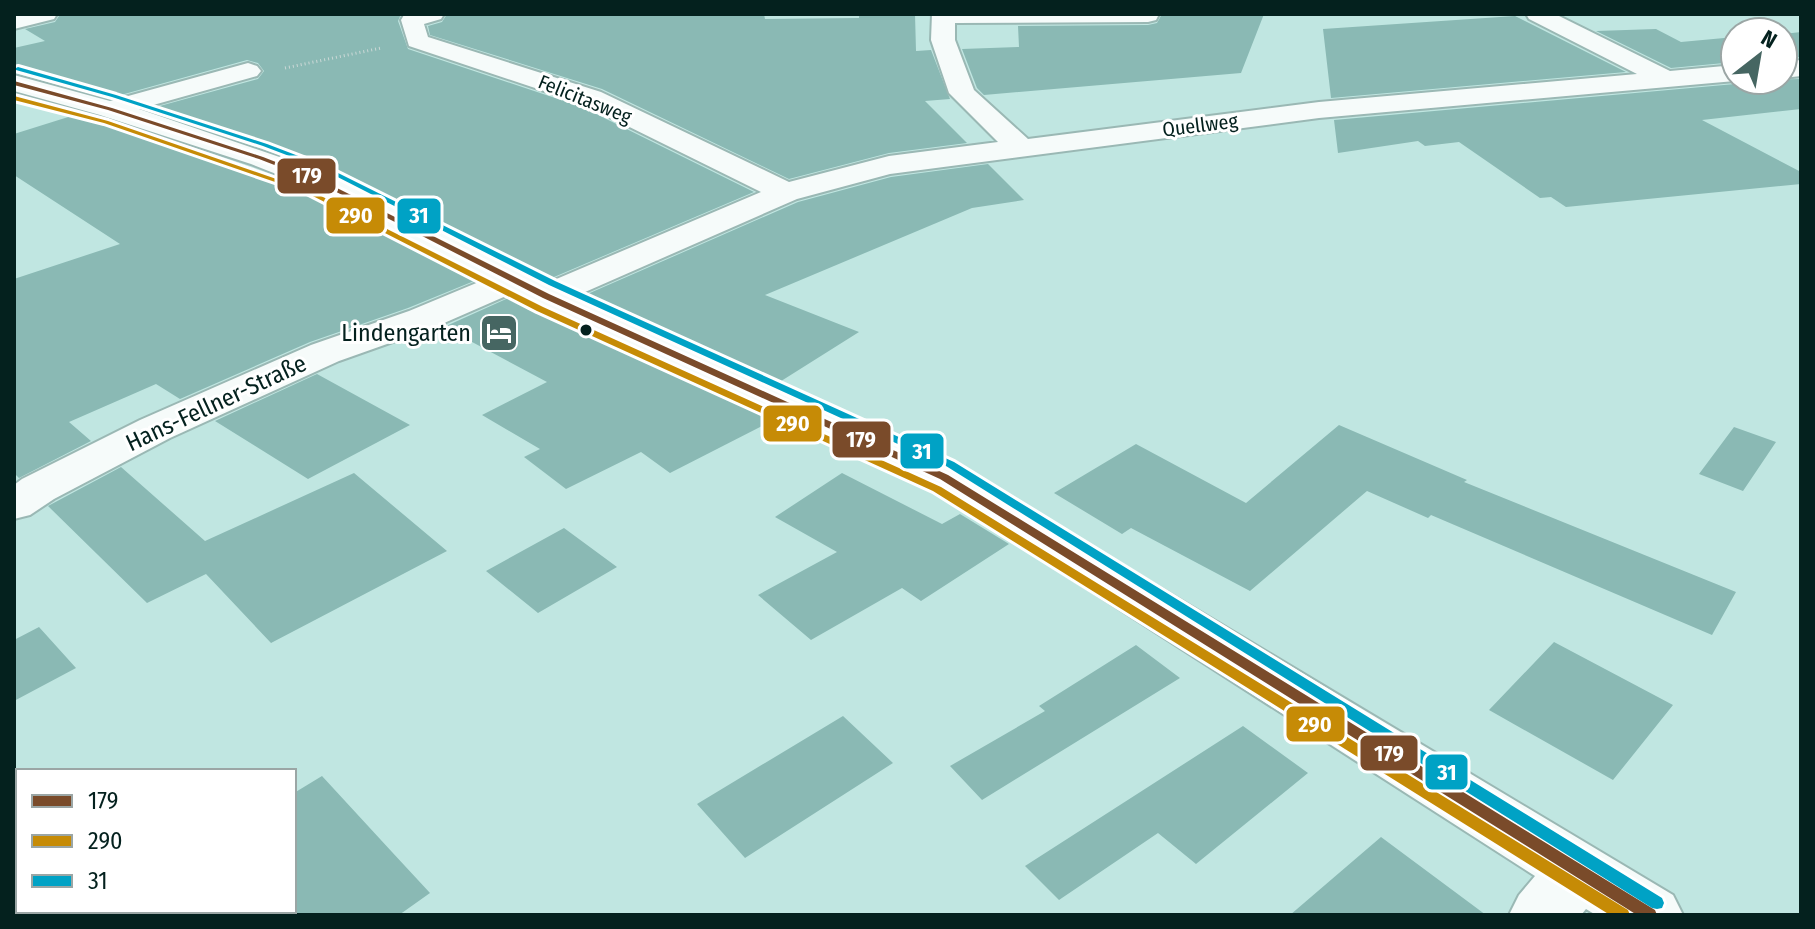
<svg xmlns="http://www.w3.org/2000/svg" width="1815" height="929" font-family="'Fira Sans Condensed',sans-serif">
<rect width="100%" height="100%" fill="#c0e6e1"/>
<path fill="#8ab9b4" d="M 68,14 L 401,14 L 398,21 L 408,49 L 582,107 L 754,192 L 547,280 L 327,170 L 149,109 L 258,79 L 264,71 L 258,63 L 247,60 L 110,98 L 14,72 L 14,48 L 45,41 L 25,29 L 55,22 L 59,16 Z
M 447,14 L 764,14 L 765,19 L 859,18 L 859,14 L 915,14 L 916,51 L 931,50 L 950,99 L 925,101 L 967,143 L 889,153 L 789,179 L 602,89 L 430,35 L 428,26 L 442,22 Z
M 1162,14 L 1264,14 L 1241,73 L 984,95 L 977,88 L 962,49 L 1019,47 L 1018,26 L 1148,25 L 1157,23 Z
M 1515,16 L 1626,72 L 1331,98 L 1323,29 Z
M 1656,29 L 1681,42 L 1735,37 L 1735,62 L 1671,68 L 1596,31 Z
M 1801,32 L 1801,57 L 1783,59 L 1783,34 Z
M 1801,79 L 1801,109 L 1702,120 L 1801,172 L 1801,184 L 1566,207 L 1551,197 L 1540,198 L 1459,142 L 1425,146 L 1418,141 L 1338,153 L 1334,120 L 1735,84 L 1741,80 Z
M 81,113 L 250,167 L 303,188 L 479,279 L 408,308 L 310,342 L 180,399 L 156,384 L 69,422 L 91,441 L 19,478 L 14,473 L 14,279 L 120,244 L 14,175 L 14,134 Z
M 988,164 L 1024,200 L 972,208 L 765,295 L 859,332 L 778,383 L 583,296 L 798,202 L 891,177 Z
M 513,296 L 745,404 L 770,422 L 670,473 L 641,452 L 566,489 L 524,457 L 540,449 L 482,415 L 547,382 L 444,327 Z
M 317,374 L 410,425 L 308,479 L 215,421 Z
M 1339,425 L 1467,480 L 1464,482 L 1736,592 L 1712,635 L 1431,515 L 1428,518 L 1367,491 L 1250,591 L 1131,528 L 1122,534 L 1054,493 L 1136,444 L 1246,503 Z
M 1734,427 L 1776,442 L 1743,491 L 1699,474 Z
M 121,467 L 205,541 L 354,473 L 447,551 L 271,643 L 206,574 L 147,603 L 48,506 Z
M 842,473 L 942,524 L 960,514 L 1009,544 L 921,601 L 902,588 L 811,640 L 758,595 L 837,552 L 775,517 Z
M 564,528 L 617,567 L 538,613 L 486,571 Z
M 39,627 L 76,668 L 14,701 L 14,640 Z
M 1554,642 L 1673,705 L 1613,780 L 1489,710 Z
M 1136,645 L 1180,678 L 982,800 L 950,766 L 1045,711 L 1039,706 Z
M 843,716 L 893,763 L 745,858 L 697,804 Z
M 1243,726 L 1308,773 L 1196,864 L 1158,833 L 1059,900 L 1025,866 Z
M 322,776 L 392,852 L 430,893 L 399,915 L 294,915 L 294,793 Z
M 1381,837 L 1486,915 L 1290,915 Z"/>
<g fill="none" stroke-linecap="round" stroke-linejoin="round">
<g stroke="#9ab8b4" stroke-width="4">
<path id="minor" d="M 57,14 L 54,19 L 14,29 L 14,15 Z
M 444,14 L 441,19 L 424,24 L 428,37 L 601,92 L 789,182 L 889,156 L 998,142 L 949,93 L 931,40 L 932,14 L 1159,14 L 1156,20 L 1148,22 L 955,23 L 955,40 L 974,90 L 1028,139 L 1319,102 L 1637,74 L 1529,19 L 1526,14 L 1555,14 L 1670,71 L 1735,65 L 1735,80 L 1738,80 L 1735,81 L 1319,118 L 890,174 L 797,199 L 576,296 L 960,468 L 1673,895 L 1683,915 L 1596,915 L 1586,909 L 1581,915 L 1509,915 L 1519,895 L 1535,876 L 928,486 L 513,293 L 435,327 L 339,361 L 170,438 L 54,499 L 30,515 L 14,519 L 14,485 L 22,479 L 140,420 L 311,345 L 409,311 L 486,279 L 304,185 L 251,164 L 100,115 L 14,91 L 14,75 L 110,101 L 248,63 L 257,66 L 261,71 L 257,76 L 139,109 L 326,173 L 547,283 L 761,192 L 583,104 L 409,46 L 401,20 L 404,15 Z
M 1801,60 L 1801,76 L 1783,78 L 1783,62 Z"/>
</g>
<path stroke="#cbd8d6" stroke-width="3" stroke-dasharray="1 3" stroke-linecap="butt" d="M 285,68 L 381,48"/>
<use href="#minor" fill="#f6fbfa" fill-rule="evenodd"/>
<g stroke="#fff" stroke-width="6">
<path id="bus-1" d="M 14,81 L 112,108 L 263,157 L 317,178 L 549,294 L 948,475 L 1655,910 L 1657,915 L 1637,915 L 940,479 L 543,298 L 313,180 L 259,159 L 108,110 L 14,85 Z"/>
</g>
<g stroke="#fff" stroke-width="6">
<path id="bus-2" d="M 14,96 L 108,121 L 311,191 L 543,307 L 941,487 L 1628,910 L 1630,915 L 1610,915 L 933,491 L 537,311 L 307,193 L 104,123 L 14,100 Z"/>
</g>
<g stroke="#fff" stroke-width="6">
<path id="bus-3" d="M 18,67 L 116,95 L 267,144 L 322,165 L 555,281 L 954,462 L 1662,898 L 1664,903 L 1662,908 L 1657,909 L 1652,908 L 946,466 L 549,285 L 318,167 L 263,146 L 112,97 L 16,70 L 16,68 Z"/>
</g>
<use href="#bus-1" fill="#7a4b2a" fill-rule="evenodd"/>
<use href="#bus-2" fill="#c68b06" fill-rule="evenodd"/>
<use href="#bus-3" fill="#00a2c5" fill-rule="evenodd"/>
</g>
<defs>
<g id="hotel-square" transform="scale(2)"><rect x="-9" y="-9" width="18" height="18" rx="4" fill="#466662" stroke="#fff"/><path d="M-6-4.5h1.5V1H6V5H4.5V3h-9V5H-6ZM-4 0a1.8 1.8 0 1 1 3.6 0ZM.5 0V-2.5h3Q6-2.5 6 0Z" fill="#fff"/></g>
</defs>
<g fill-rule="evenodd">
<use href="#hotel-square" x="499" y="333"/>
</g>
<circle fill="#04211e" stroke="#fff" stroke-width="3" cx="586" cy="330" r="7"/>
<g text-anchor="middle" stroke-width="6" stroke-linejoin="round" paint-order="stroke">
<g font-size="20" fill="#04211e" stroke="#fff">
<text transform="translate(585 99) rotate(22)" y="7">Felicitasweg</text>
<text transform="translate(1200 125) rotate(-7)" y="7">Quellweg</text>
</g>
<g font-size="24" fill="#04211e" stroke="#fff" text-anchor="end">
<text x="471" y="341">Lindengarten</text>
</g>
<g font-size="24" fill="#04211e" stroke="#fff">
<text transform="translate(216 403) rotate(-25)" y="8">Hans-Fellner-Straße</text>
</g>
</g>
<g stroke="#fff" stroke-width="3">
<rect x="276" y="157" width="61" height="38" rx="8" fill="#7a4b2a"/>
<rect x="325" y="196" width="61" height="39" rx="8" fill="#c68b06"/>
<rect x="396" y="197" width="46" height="38" rx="8" fill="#00a2c5"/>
<rect x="762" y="404" width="61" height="39" rx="8" fill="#c68b06"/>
<rect x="831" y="420" width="61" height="39" rx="8" fill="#7a4b2a"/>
<rect x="899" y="432" width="46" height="38" rx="8" fill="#00a2c5"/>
<rect x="1285" y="705" width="61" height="38" rx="8" fill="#c68b06"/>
<rect x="1359" y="734" width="60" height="38" rx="8" fill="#7a4b2a"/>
<rect x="1424" y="753" width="45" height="38" rx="8" fill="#00a2c5"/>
</g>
<g font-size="22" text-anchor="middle" font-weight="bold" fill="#fff">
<text x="307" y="183">179</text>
<text x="356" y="223">290</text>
<text x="419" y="223">31</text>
<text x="793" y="431">290</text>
<text x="861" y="447">179</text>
<text x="922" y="459">31</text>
<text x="1315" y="732">290</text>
<text x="1389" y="761">179</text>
<text x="1447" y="780">31</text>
</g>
<rect width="1815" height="929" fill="none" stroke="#04211e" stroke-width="32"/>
<rect x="16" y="769" width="280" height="144" fill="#ffffff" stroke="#9ba6a5" stroke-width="2"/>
<rect x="32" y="795" width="40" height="12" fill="#7a4b2a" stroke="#9ba6a5" stroke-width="2"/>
<text x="88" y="809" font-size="24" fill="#04211e">179</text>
<rect x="32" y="835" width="40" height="12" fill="#c68b06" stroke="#9ba6a5" stroke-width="2"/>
<text x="88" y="849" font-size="24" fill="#04211e">290</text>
<rect x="32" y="875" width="40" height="12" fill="#00a2c5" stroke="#9ba6a5" stroke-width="2"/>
<text x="88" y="889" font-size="24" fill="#04211e">31</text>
<g transform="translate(1759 56) rotate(31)"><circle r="38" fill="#ffffff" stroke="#9ba6a5" stroke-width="2"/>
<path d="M0-6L14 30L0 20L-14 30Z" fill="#466662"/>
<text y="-12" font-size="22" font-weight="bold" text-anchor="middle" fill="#04211e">N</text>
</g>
</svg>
